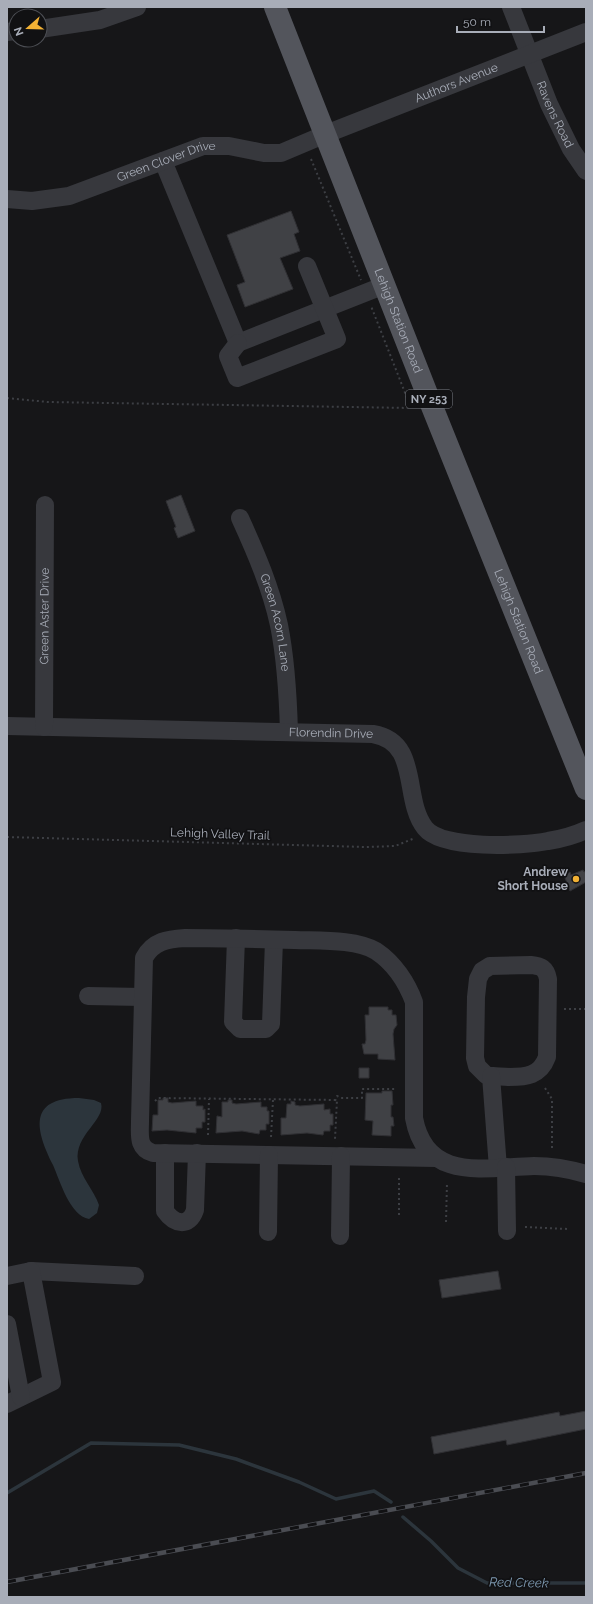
<svg xmlns="http://www.w3.org/2000/svg" width="593" height="1604" font-family="Raleway,sans-serif">
<rect width="100%" height="100%" fill="#161618"/>
<path fill="#2c353c" d="M 79,1098 L 94,1100 L 101,1103 C 106,1120 74,1135 78,1161 C 81,1178 94,1190 99,1205 L 97,1213 L 89,1219 C 70,1216 60,1181 53,1165 C 36,1131 27,1098 79,1098 Z"/>
<g fill="none" stroke-linecap="round" stroke-linejoin="round">
<path stroke="#2c353c" stroke-width="3.5" d="M 7,1493 L 91,1443 L 179,1445 L 236,1459 L 299,1482 L 336,1499 L 374,1491 L 391,1502
M 403,1517 L 431,1541 L 458,1568 L 487,1583 L 586,1583"/>
</g>
<path fill="#404145" stroke="#303034" d="M 291,211 L 299,232 L 294,234 L 300,251 L 280,258 L 293,289 L 245,307 L 237,285 L 245,282 L 227,235 Z
M 181,495 L 195,531 L 178,538 L 174,528 L 176,527 L 166,501 Z
M 583,870 L 584,872 L 586,871 L 586,882 L 570,891 L 564,875 L 570,872 L 571,875 Z
M 369,1007 L 388,1007 L 388,1010 L 392,1010 L 392,1015 L 396,1015 L 397,1025 L 394,1029 L 393,1034 L 395,1060 L 378,1059 L 378,1054 L 364,1054 L 362,1044 L 365,1044 L 366,1040 L 365,1015 L 369,1015 Z
M 359,1068 L 369,1068 L 369,1078 L 359,1078 Z
M 382,1091 L 392,1091 L 393,1105 L 391,1105 L 391,1117 L 393,1117 L 394,1126 L 391,1126 L 391,1136 L 372,1135 L 373,1121 L 365,1120 L 366,1093 L 382,1093 Z
M 163,1098 L 168,1098 L 168,1102 L 172,1103 L 196,1101 L 196,1106 L 203,1106 L 203,1110 L 205,1109 L 205,1122 L 202,1122 L 202,1128 L 196,1128 L 196,1133 L 167,1130 L 152,1131 L 153,1115 L 158,1115 L 158,1100 L 163,1100 Z
M 228,1100 L 232,1100 L 232,1103 L 236,1104 L 261,1102 L 261,1107 L 267,1107 L 267,1111 L 269,1111 L 269,1124 L 266,1124 L 266,1130 L 260,1130 L 259,1134 L 242,1131 L 216,1133 L 217,1116 L 222,1117 L 222,1102 L 228,1102 Z
M 291,1101 L 295,1102 L 295,1105 L 300,1106 L 324,1104 L 324,1110 L 330,1109 L 330,1114 L 333,1114 L 333,1125 L 330,1125 L 330,1131 L 324,1131 L 323,1135 L 307,1133 L 281,1135 L 281,1118 L 286,1118 L 287,1104 L 291,1104 Z
M 498,1271 L 501,1289 L 442,1298 L 439,1280 Z
M 586,1411 L 586,1429 L 507,1445 L 506,1440 L 434,1454 L 431,1437 L 559,1412 L 560,1416 Z"/>
<g fill="none" stroke-linecap="round" stroke-linejoin="round">
<path stroke="#3d3f44" stroke-width="2" stroke-dasharray="2 3" stroke-linecap="butt" d="M 311,159 L 361,280
M 7,398 L 48,402 L 411,408 L 371,306
M 7,837 L 366,847 L 395,846 L 415,838
M 564,1009 L 586,1009
M 545,1088 L 552,1099 L 552,1149
M 155,1101 L 158,1098 L 337,1100 L 335,1139
M 335,1101 L 337,1096 L 341,1098 L 362,1098 L 362,1089 L 396,1089
M 208,1135 L 209,1099
M 271,1137 L 273,1100
M 399,1215 L 399,1175
M 446,1222 L 447,1183
M 525,1227 L 568,1229"/>
<g stroke="#37383d" stroke-width="18">
<path id="s1" d="M 511,7 L 549,104 L 571,149 L 586,171"/>
<path d="M 40,29 L 100,20 L 137,7"/>
<path d="M 7,32 L 16,31"/>
<path d="M 163,161 L 238,343 L 385,285"/>
<path id="s2" d="M 7,199 L 32,201 L 69,196 L 203,146 L 229,146 L 264,153 L 281,153 L 326,134 L 586,32"/>
<path d="M 238,343 L 228,356 L 237,378 L 337,339 L 307,266"/>
<path id="s3" d="M 240,518 C 256,553 271,588 279,625 C 286,660 288,696 289,732"/>
<path id="s4" d="M 7,726 L 373,734 C 421,742 402,799 425,828 C 442,850 522,846 548,841 C 561,839 575,835 586,830"/>
<path id="s5" d="M 44,727 L 45,505"/>
<path d="M 236,938 L 233,1022 L 240,1029 L 266,1029 L 271,1024 L 274,940"/>
<path d="M 531,965 C 541,966 546,968 548,979 L 547,1057 C 540,1076 526,1077 509,1077 C 501,1076 494,1077 486,1075 L 477,1066 L 475,1058 L 476,997 L 478,979 L 482,971 L 490,966 Z"/>
<path d="M 88,996 L 142,997"/>
<path d="M 491,1076 L 498,1168"/>
<path d="M 165,1153 L 165,1211 C 174,1224 189,1228 195,1210 L 197,1153"/>
<path d="M 436,1158 L 153,1153 C 137,1148 140,1135 140,1121 L 144,958 C 153,941 168,939 185,938 C 222,938 259,939 295,940 C 319,941 356,939 376,951 C 394,963 407,983 414,1002 L 414,1118 C 426,1183 485,1167 534,1166 C 552,1166 569,1169 586,1174"/>
<path d="M 506,1167 L 507,1231"/>
<path d="M 268,1232 L 269,1155"/>
<path d="M 340,1236 L 341,1156"/>
<path d="M 31,1271 L 135,1276"/>
<path d="M 7,1276 L 31,1271 L 52,1382 L 7,1404"/>
<path d="M 7,1324 L 21,1397"/>
</g>
<path stroke="#53555c" stroke-width="22" id="s6" d="M 275,7 L 433,409 L 586,789"/>
<g stroke="#4a4c52" stroke-width="4.5">
<path id="rail" d="M 7,1582 L 586,1473"/>
</g>
<use href="#rail" stroke="#111113" stroke-width="3" stroke-dasharray="9" stroke-linecap="butt"/>
</g>
<circle fill="#f2b134" stroke="#111113" stroke-width="1.5" cx="576" cy="879" r="4"/>
<g text-anchor="middle" stroke-width="3.5" stroke-linejoin="round" paint-order="stroke">
<rect fill="#111113" stroke="#7b7e86" stroke-width="1" x="406" y="390" width="46" height="18" rx="3"/>
<g font-size="11" font-weight="bold" fill="#a8adb8">
<text x="429" y="403">NY 253</text>
</g>
<g font-size="12" fill="#a8adb8" stroke="#111113">
<text dy="4" stroke="none"><textPath href="#s2" startOffset="473">Authors Avenue</textPath></text>
<text dy="4" stroke="none"><textPath href="#s1" startOffset="116">Ravens Road</textPath></text>
<text dy="4" stroke="none"><textPath href="#s2" startOffset="166">Green Clover Drive</textPath></text>
<text dy="4" stroke="none"><textPath href="#s6" startOffset="337">Lehigh Station Road</textPath></text>
<text dy="4" stroke="none"><textPath href="#s5" startOffset="111">Green Aster Drive</textPath></text>
<text dy="4" stroke="none"><textPath href="#s6" startOffset="661">Lehigh Station Road</textPath></text>
<text dy="4" stroke="none"><textPath href="#s3" startOffset="111">Green Acorn Lane</textPath></text>
<text dy="4" stroke="none"><textPath href="#s4" startOffset="324">Florendin Drive</textPath></text>
<text transform="translate(220 834) rotate(2)" y="4">Lehigh Valley Trail</text>
</g>
<g font-size="12" font-weight="bold" fill="#a8adb8" stroke="#111113" text-anchor="end">
<text x="568" y="876">Andrew<tspan x="568" dy="14">Short House</tspan></text>
</g>
<g font-size="13" font-style="italic" fill="#7f9bb3" stroke="#111113">
<text transform="translate(519 1582) rotate(1)" y="5">Red Creek</text>
</g>
</g>
<rect width="593" height="1604" fill="none" stroke="#a8adb8" stroke-width="16"/>
<g transform="translate(28 28) rotate(250)"><circle r="19" fill="#111113" stroke="#4d4f55"/>
<path d="M0-3L7 15L0 10L-7 15Z" fill="#f2b134"/>
<text y="-6" font-size="11" font-weight="bold" text-anchor="middle" fill="#a8adb8">N</text>
</g>
<path d="M457 26v6h87v-6" fill="none" stroke="#a8adb8" stroke-width="2"/>
<text x="463" y="26" font-size="12" fill="#a8adb8" stroke="#111113" stroke-width="3" paint-order="stroke">50 m</text>
</svg>
